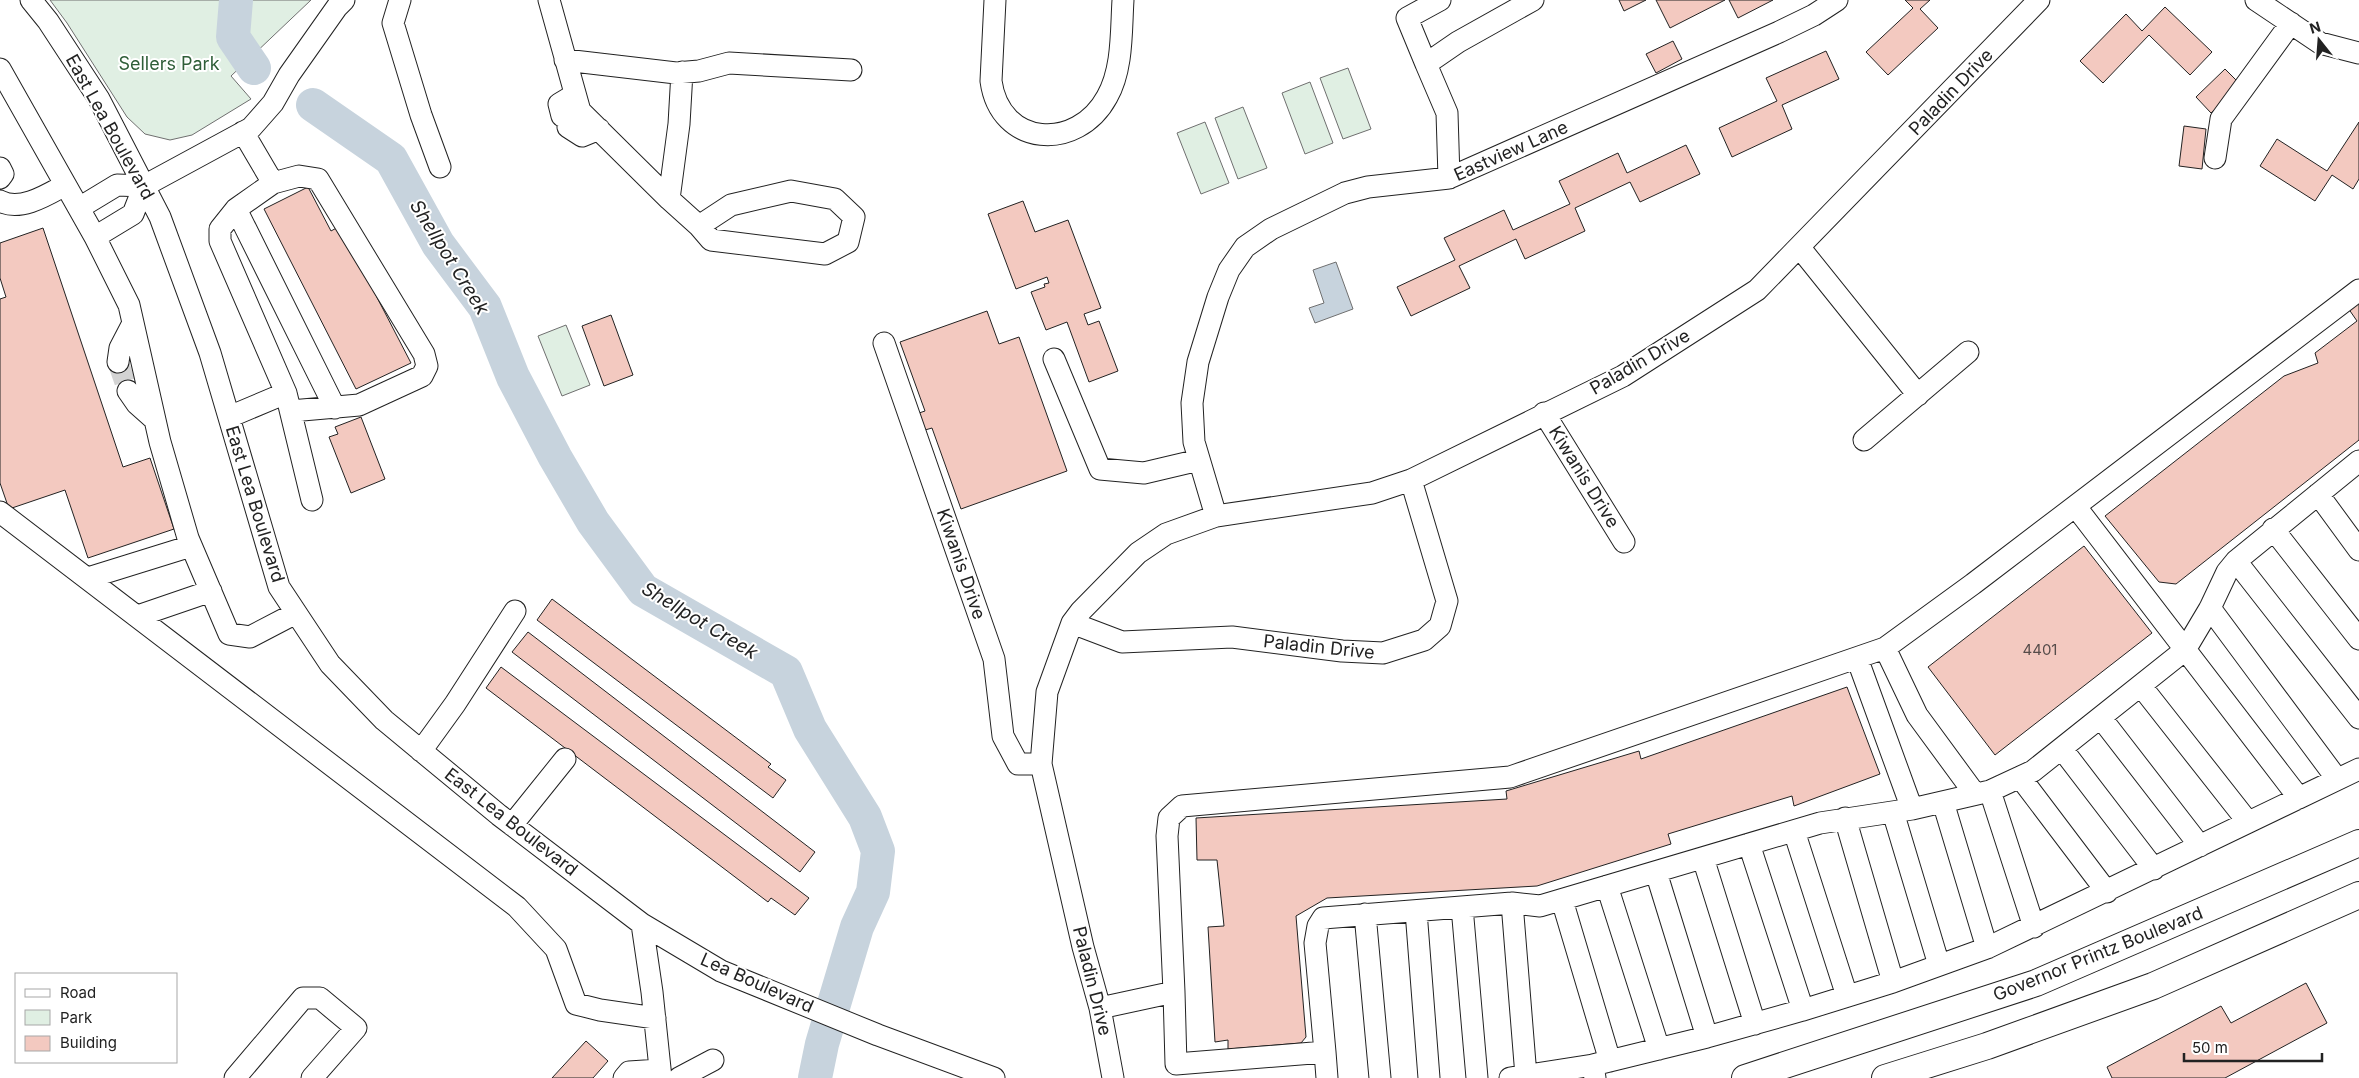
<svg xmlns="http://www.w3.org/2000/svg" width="2359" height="1078" font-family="Inter,sans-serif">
<rect width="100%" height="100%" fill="#fff"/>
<path fill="#e0efe3" stroke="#6f6f6f" d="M 50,0 L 311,0 L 231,76 L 251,99 L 192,135 L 170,140 L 145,134 L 127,117 L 67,23 Z
M 1348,68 L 1371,129 L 1343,139 L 1320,78 Z
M 1310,82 L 1333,143 L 1305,154 L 1282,93 Z
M 1243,107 L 1267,168 L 1238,179 L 1215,118 Z
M 1205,122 L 1229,183 L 1201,194 L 1177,133 Z
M 566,325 L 590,385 L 562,396 L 538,336 Z"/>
<path fill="#c7d3dd" stroke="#6f6f6f" d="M 1336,262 L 1353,309 L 1315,323 L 1309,308 L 1324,303 L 1313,270 Z"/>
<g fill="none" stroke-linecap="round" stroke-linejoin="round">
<path stroke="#c7d3dd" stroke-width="34" d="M 236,0 L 233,37 L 254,68
M 313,105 L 391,159 L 438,244 L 485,307 L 513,377 L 555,457 L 593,522 L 643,590 L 786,672 L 810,729 L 865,817 L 878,851 L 873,892 L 857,927 L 822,1044 L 815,1078"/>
</g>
<path fill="#f3c9c0" stroke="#222" d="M 1619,0 L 1646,0 L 1624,11 Z
M 1656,0 L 1725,0 L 1670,28 Z
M 1729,0 L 1773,0 L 1738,18 Z
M 1905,0 L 1930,0 L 1920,9 L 1938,28 L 1888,75 L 1866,52 L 1913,8 Z
M 2165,7 L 2212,52 L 2190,75 L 2149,35 L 2103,83 L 2080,61 L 2126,14 L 2142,31 Z
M 1673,41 L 1682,59 L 1656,73 L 1646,54 Z
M 1826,51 L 1839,79 L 1782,105 L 1792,129 L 1732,157 L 1719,128 L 1777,101 L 1766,78 Z
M 2225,69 L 2241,85 L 2211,113 L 2196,97 Z
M 2359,122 L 2359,179 L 2353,189 L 2332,175 L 2315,201 L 2260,166 L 2277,139 L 2327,171 Z
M 2184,126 L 2206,129 L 2202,169 L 2179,166 Z
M 1686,145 L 1700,174 L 1640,202 L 1630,182 L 1575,208 L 1585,231 L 1525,259 L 1516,239 L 1459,266 L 1470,288 L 1411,316 L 1397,287 L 1455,260 L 1444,238 L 1504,210 L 1513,230 L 1570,204 L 1559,181 L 1618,153 L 1627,173 Z
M 308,187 L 331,231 L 340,226 L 411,363 L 356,389 L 264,209 Z
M 1023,201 L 1035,232 L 1068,220 L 1101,308 L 1084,314 L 1088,325 L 1099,321 L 1118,371 L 1089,382 L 1067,322 L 1046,330 L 1031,292 L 1045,287 L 1044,284 L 1049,283 L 1047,277 L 1016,289 L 988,214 Z
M 43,228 L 123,467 L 150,458 L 174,529 L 88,558 L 65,490 L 9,509 L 0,483 L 0,299 L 6,297 L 0,278 L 0,243 Z
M 2359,299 L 2359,440 L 2176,584 L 2159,582 L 2105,516 L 2284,376 L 2318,363 L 2315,353 L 2357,321 L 2348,308 Z
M 987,311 L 999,344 L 1019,337 L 1067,471 L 961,509 L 932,428 L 925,430 L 919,413 L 925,411 L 900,342 Z
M 611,315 L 633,375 L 604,386 L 582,326 Z
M 361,417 L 385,479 L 351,493 L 329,437 L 338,434 L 335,427 Z
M 2084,546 L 2152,633 L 1995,755 L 1928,667 Z
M 552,599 L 771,764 L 768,767 L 786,780 L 773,798 L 537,620 Z
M 528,632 L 815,852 L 800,872 L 512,652 Z
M 501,667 L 809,898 L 795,915 L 771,898 L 768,902 L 486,688 Z
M 1847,687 L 1880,774 L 1794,806 L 1792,796 L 1668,834 L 1671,844 L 1537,886 L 1327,898 L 1296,916 L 1306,1037 L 1301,1043 L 1228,1049 L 1228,1040 L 1215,1042 L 1208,927 L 1224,926 L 1217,860 L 1197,860 L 1196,818 L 1507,799 L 1506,791 L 1639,751 L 1641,759 Z
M 2306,983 L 2327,1023 L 2225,1078 L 2112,1078 L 2107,1067 L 2221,1006 L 2231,1023 Z
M 586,1041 L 608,1061 L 593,1078 L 552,1078 Z"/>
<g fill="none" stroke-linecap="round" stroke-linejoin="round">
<path stroke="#d3d3d3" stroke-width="21" stroke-dasharray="21 11" stroke-linecap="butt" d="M 118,362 L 128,391"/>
<g stroke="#222" stroke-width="23">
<path id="minor" d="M 31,0 L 48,21 L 99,99 L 160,217 L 210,353 L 279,587 L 330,664 L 384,720 L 499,815 L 642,924 L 721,971 L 878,1035 L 994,1078
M 400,0 L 393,23 L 421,115 L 440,167
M 549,0 L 580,111 L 669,199 L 699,226 L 731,205 L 791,191 L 835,199 L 854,217 L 848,242 L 825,254 L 711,240 L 699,226
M 995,0 L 991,81 C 1000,147 1077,152 1107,97 C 1123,69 1121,31 1123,0
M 2256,0 L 2320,43 L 2359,53
M 565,60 L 676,73 L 699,71 L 729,63 L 851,70
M 1426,64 L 1407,18 L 1440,0
M 0,69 L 95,237 L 129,305 L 160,442 L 188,538 L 229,634 L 250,637 L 296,613
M 562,116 L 559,104 L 574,95
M 568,127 L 582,136 L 599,129
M 243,132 L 273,183
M 2215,158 L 2221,119 L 2291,23
M 0,168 L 3,174 L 0,178
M 1449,178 L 1447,113 L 1426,64 L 1458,42 L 1533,0
M 144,186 L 251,128 L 273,103 L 289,75 L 337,7 L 344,0
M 669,199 L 679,124 L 682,72
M 0,201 C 20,212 47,195 65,185
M 79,208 L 117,185 L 144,186
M 236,209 L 335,408
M 95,237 L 133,214 L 144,186
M 1800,248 L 1918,395
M 884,343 L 994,659 L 1003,736 L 1018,764 L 1041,764
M 1054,359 L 1100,469 L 1144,473 L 1199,460
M 118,362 L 120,348 L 133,323
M 128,391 L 137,404 L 155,420
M 291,411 L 359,405 L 422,376 L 427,366 L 424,354 L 318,179 L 299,176 L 273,183 L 236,209 L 220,229 L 220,241 L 286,393 L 312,500
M 1544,413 L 1624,542
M 229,417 L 286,393
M 1864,440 L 1968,352
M 2318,494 L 2359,550
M 2076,507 L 2299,798
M 0,512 L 517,907 L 556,949 L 576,1004 L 600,1010 L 655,1018
M 1216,516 L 1194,442 L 1192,403 L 1198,362 L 1218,297 L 1229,270 L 1245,247 L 1271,229 L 1345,193 L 1368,187 L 1449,178 L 1779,32 L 1814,15 L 1837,0
M 2273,529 L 2359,639
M 2236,561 L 2359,718
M 88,578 L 191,546
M 2210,608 L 2337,779
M 138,616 L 211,591
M 1072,623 L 1122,642 L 1232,637 L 1342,651 L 1383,653 L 1424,640 L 1440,626 L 1447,601 L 1411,480
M 1885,648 L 1917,715 L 1975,794
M 1857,658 L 1912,809
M 2141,686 L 2248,822
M 2101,718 L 2200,846
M 2062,749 L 2154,869
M 421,751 L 455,704 L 515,611
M 2020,777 L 2107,892
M 1990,791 L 2034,927
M 1943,802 L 1987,948
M 1893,812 L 1939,965
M 1845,818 L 1893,982
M 512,825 L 565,759
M 1794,831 L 1847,996
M 1749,844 L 1803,1010
M 1703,858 L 1755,1024
M 1656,872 L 1707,1037
M 1607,886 L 1659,1049
M 1562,900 L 1610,1061
M 1512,903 L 1526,1076
M 1462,907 L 1477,1078
M 1416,911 L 1429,1078
M 1365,914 L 1380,1078
M 642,924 L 652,992 L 661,1078
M 1174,992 L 1167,836 L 1169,818 L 1182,806 L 1510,777 L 1885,648 L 1973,584 L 2359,290
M 1100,1008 L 1174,992 L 1176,1064 L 1325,1052 L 1315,943 L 1318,926 L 1323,918 L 1512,903 L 1540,906 L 1820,823 L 1912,809 L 1990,791 L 2033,771 L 2185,650 L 2210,608 L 2227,572 L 2236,561 L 2359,461
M 1325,1052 L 1327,1078
M 235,1078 L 303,998 L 320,998 L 356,1028 L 312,1078
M 624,1078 L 629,1072 L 660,1070
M 679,1078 L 713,1060
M 1113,1078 L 1100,1008 L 1083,947 L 1041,764 L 1047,692 L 1072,623 L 1081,611 L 1138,553 L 1166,534 L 1216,516 L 1372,493 L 1411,480 L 1623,376 L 1757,290 L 2039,0
M 1510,1078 L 1593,1065
M 1595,1078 L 1593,1065 L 1707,1037 L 1803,1010 L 1893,982 L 1987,948 L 2359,769"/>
</g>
<g stroke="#222" stroke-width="28">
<path id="major" d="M 1745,1078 L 2036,983 L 2359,843
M 1885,1078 L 1987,1046 L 2153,986 L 2359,895"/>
</g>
<use href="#minor" stroke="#fff" stroke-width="21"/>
<use href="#major" stroke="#fff" stroke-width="26"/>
</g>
<g text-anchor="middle" stroke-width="4" stroke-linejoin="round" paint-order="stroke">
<g font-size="15" fill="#564c4a">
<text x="2040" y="655">4401</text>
</g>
<g font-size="18" fill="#2f5e38" stroke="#fff">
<text x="169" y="70">Sellers Park</text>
</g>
<g font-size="18" fill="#222" stroke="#fff">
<text transform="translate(1951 92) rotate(-46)" y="6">Paladin Drive</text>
<text transform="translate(110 127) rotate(61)" y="6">East Lea Boulevard</text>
<text transform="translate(1511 151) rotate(-24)" y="6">Eastview Lane</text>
<text transform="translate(1640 362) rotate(-30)" y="6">Paladin Drive</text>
<text transform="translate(1584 477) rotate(58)" y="6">Kiwanis Drive</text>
<text transform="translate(255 504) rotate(73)" y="6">East Lea Boulevard</text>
<text transform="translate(961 564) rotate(71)" y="6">Kiwanis Drive</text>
<text transform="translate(1319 647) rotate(6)" y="6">Paladin Drive</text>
<text transform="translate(511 822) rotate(38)" y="6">East Lea Boulevard</text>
<text transform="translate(2098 954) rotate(-22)" y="6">Governor Printz Boulevard</text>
<text transform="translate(1092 981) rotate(76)" y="6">Paladin Drive</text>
<text transform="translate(757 983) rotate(24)" y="6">Lea Boulevard</text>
</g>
<g font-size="19" font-style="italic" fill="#222" stroke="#fff">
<text transform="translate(450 257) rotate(58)" y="7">Shellpot Creek</text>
<text transform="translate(700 620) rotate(31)" y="7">Shellpot Creek</text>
</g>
</g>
<rect x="15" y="973" width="162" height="90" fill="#ffffff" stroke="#a7a7a7"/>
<rect x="25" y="989" width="25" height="8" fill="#ffffff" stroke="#a7a7a7"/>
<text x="60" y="998" font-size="15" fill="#222222">Road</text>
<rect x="25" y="1010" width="25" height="15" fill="#e0efe3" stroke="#a7a7a7"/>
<text x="60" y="1023" font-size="15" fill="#222222">Park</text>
<rect x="25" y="1036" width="25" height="15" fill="#f3c9c0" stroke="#a7a7a7"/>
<text x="60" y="1048" font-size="15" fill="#222222">Building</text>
<g transform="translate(2319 40) rotate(343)" stroke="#ffffff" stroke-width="4" paint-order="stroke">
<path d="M0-4L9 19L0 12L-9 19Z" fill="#222222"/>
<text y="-8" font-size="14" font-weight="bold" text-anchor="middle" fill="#222222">N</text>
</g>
<path d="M2184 1053v8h138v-8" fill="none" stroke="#222222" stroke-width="2.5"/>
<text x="2192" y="1053" font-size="15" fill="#222222" stroke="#ffffff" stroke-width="4" paint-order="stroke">50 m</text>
</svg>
